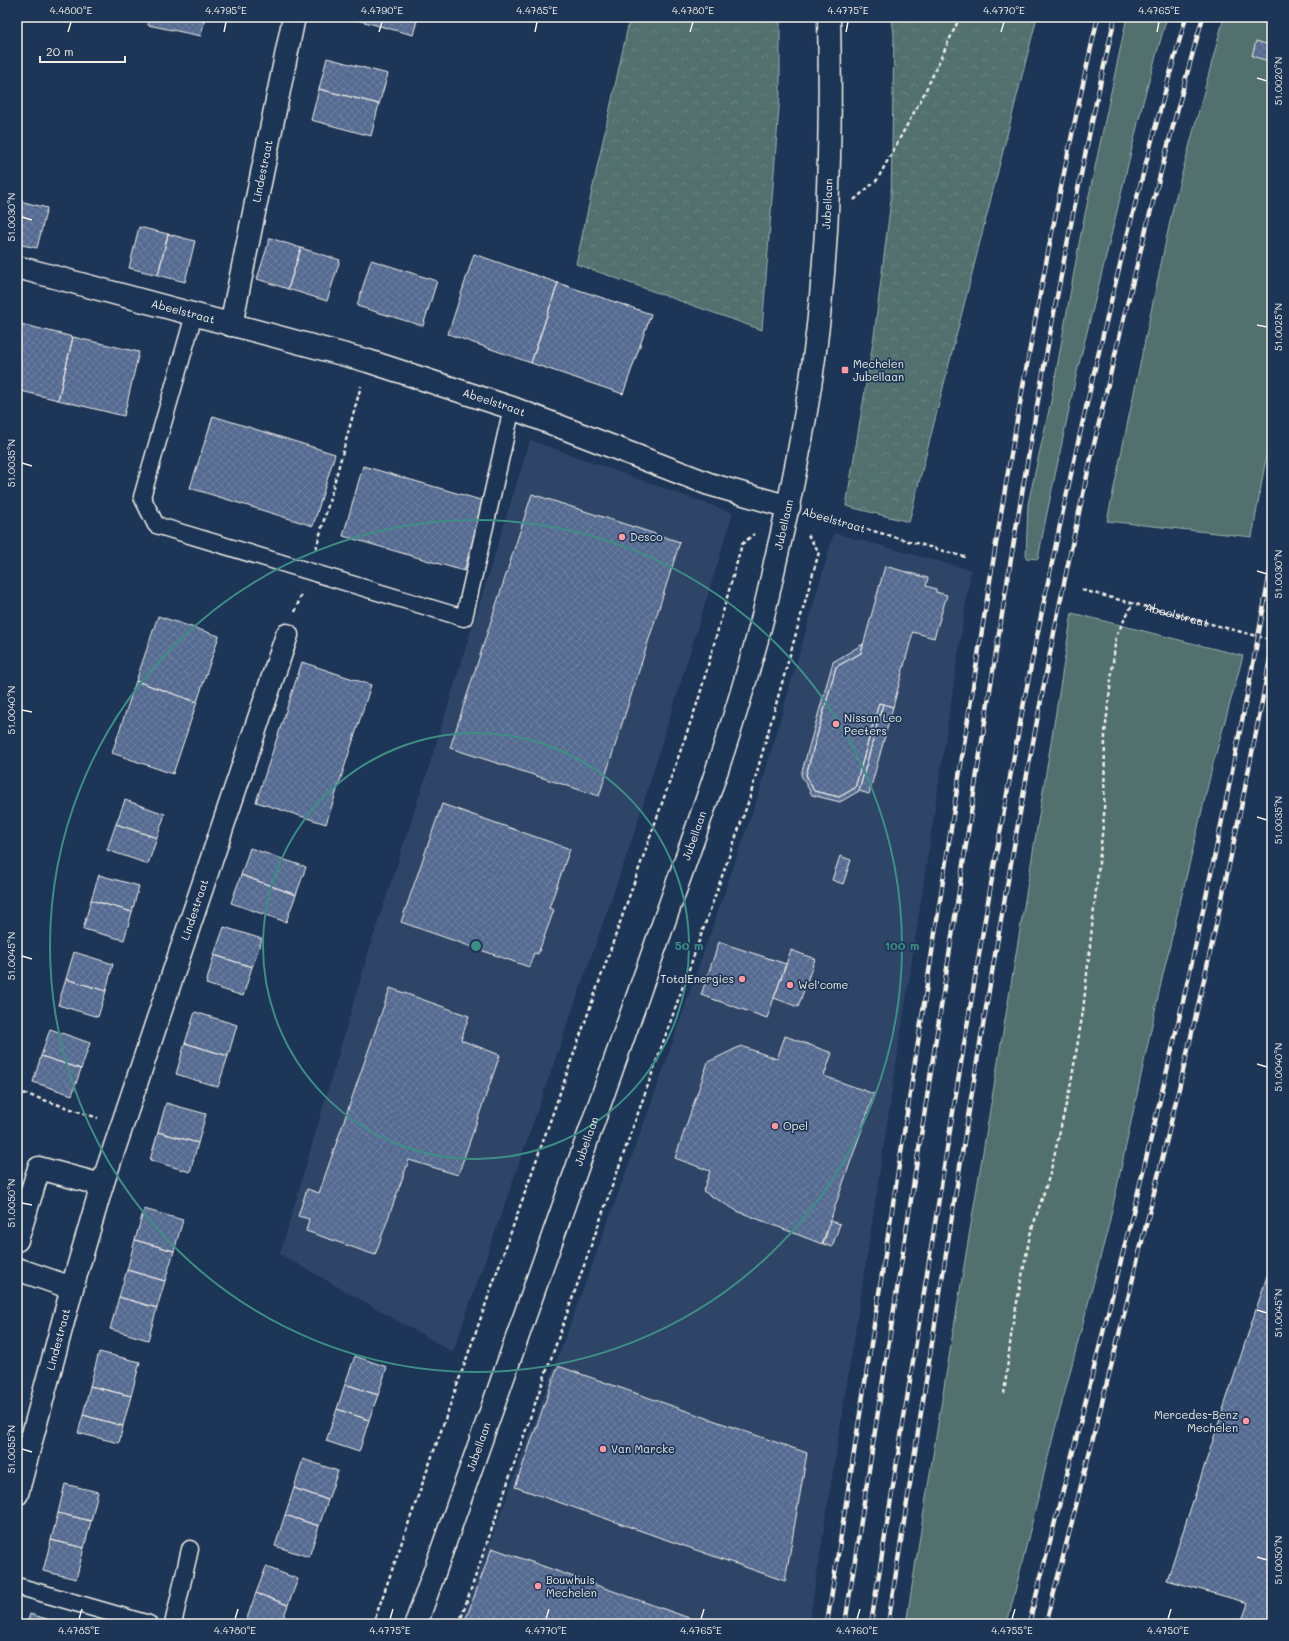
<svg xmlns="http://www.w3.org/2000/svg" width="1289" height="1641" font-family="Mali,sans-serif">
<defs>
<pattern id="forest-crowns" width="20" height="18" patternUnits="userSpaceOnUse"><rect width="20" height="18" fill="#51706e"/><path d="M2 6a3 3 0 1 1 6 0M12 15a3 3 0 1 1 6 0" fill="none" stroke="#6b8583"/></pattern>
<pattern id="building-cross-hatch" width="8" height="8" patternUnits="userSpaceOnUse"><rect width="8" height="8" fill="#546a91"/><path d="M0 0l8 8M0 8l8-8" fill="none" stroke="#6d80a0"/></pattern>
</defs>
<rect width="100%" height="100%" fill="#1d3557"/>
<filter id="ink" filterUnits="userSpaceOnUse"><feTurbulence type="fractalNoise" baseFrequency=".025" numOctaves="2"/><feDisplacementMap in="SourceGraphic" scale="8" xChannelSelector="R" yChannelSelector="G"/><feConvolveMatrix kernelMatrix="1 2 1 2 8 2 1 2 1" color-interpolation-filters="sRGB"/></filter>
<g filter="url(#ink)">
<path fill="#2e4568" d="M 530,440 L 733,513 L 633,837 L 453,1352 L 280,1254 L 372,940 L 427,773 Z
M 834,533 L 971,570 L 869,1243 L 809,1624 L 460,1624 L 651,1104 L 760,790 Z"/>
<path fill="#51706e" stroke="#a2b0ab" d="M 1127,17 L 1167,17 L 1143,102 L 1110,240 L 1077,372 L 1047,513 L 1038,559 L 1026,558 L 1028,504 L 1051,401 L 1081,233 Z
M 1224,17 L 1272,17 L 1272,424 L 1252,537 L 1107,521 L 1173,207 Z
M 1072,613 L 1243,656 L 1213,764 L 1161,983 L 1109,1224 L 1054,1433 L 1007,1624 L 906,1624 C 959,1286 1018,950 1072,613 Z"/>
<path fill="url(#forest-crowns)" stroke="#a2b0ab" d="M 630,17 L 780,17 L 780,94 L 762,330 L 576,264 Z
M 892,17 L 1037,17 L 909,522 L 846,506 L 874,336 L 891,200 L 894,35 Z"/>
<path fill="url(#building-cross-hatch)" stroke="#f4f1e8" d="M 149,17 L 205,17 L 201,36 L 148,25 Z
M 346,17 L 418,17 L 413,35 Z
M 1256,41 L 1272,46 L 1272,62 L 1252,56 Z
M 327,58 L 388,74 L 379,104 L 319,89 Z
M 319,89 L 379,104 L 371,136 L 311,120 Z
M 20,201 L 47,208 L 37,248 L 17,244 L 17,211 Z
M 139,227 L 168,234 L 158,275 L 129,268 Z
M 168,234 L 195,241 L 185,282 L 158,275 Z
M 270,238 L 301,248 L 288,289 L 257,279 Z
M 301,248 L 340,260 L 327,301 L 288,289 Z
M 474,254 L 558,283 L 531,363 L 448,334 Z
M 371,260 L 437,281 L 423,326 L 357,306 Z
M 558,283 L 651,314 L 623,394 L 531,363 Z
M 17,323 L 73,337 L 58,400 L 17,390 Z
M 73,337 L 139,352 L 124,416 L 58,400 Z
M 213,416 L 335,454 L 313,526 L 190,488 Z
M 363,466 L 484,501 L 464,571 L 343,536 Z
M 532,494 L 680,542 L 599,796 L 450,748 Z
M 885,566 L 928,578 L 926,586 L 936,589 L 936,592 L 947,595 L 934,638 L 913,632 L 893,707 L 879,703 L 855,788 L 839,797 L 814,791 L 806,775 L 836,667 L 861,653 Z
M 158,616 L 219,636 L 197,702 L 136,681 Z
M 863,644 L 861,653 L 836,667 L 806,775 L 814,791 L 839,797 L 855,788 L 879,703 L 883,704 L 859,791 L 840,802 L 812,795 L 801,775 L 833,662 Z
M 302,662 L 371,685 L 326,824 L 256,802 Z
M 136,681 L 197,702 L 173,774 L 112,753 Z
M 883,704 L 893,707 L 869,794 L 859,791 Z
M 125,800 L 165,814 L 157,838 L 116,824 Z
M 442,804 L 570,849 L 549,908 L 554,910 L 538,954 L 534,953 L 529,967 L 401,922 Z
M 116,824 L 157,838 L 148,864 L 107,850 Z
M 250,848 L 306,867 L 296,895 L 241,875 Z
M 840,856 L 851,860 L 843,884 L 832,880 Z
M 99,875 L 139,886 L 132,912 L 91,900 Z
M 241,875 L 296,895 L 286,922 L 231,903 Z
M 91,900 L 132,912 L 124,940 L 83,929 Z
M 224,927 L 262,939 L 252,967 L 214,955 Z
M 719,942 L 786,964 L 767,1018 L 701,995 Z
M 791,950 L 815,959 L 798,1007 L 774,998 Z
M 74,952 L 113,964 L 106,991 L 66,979 Z
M 214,955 L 252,967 L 243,996 L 206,984 Z
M 66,979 L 106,991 L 98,1017 L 58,1005 Z
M 390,988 L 469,1016 L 461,1040 L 500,1055 L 458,1175 L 409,1160 L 375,1255 L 306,1231 L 309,1219 L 298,1216 L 307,1189 L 319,1193 Z
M 195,1012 L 237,1025 L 228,1056 L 185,1043 Z
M 50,1029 L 90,1043 L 81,1069 L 41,1056 Z
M 785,1036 L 832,1053 L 824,1076 L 874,1094 L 822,1244 L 737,1211 L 703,1191 L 710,1171 L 675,1158 L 708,1062 L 741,1046 L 777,1059 Z
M 185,1043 L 228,1056 L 218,1087 L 176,1074 Z
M 41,1056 L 81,1069 L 72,1095 L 33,1082 Z
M 166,1103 L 206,1114 L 198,1143 L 158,1132 Z
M 158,1132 L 198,1143 L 190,1172 L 150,1160 Z
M 144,1209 L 183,1220 L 174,1251 L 135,1240 Z
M 831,1221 L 840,1224 L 832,1247 L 823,1244 Z
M 135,1240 L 174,1251 L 165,1281 L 127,1270 Z
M 1272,1261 L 1272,1624 L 1241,1624 L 1248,1603 L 1167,1580 Z
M 127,1270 L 165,1281 L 157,1308 L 119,1297 Z
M 119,1297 L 157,1308 L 148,1340 L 110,1329 Z
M 99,1352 L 140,1362 L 131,1396 L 90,1386 Z
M 355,1356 L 387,1367 L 378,1395 L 345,1384 Z
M 558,1366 L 807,1453 L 785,1581 L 515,1487 Z
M 345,1384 L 378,1395 L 369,1420 L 337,1409 Z
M 90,1386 L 131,1396 L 123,1426 L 83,1415 Z
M 337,1409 L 369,1420 L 359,1452 L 326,1441 Z
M 83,1415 L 123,1426 L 119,1443 L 78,1433 Z
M 303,1459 L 338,1471 L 328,1500 L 294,1488 Z
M 65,1484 L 98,1492 L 91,1521 L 58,1513 Z
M 294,1488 L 328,1500 L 319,1526 L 285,1515 Z
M 58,1513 L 91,1521 L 84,1548 L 51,1540 Z
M 285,1515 L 319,1526 L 309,1557 L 275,1546 Z
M 51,1540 L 84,1548 L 76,1579 L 43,1571 Z
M 492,1548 L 706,1624 L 464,1624 Z
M 266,1567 L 298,1579 L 288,1605 L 256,1593 Z
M 256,1593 L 288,1605 L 281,1624 L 255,1624 L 246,1621 Z
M 30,1614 L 61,1623 L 60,1624 L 27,1624 Z"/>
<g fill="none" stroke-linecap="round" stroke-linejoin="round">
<g stroke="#f4f1e8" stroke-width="19">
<path id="lane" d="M 194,315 L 142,497 L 156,525 L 464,618 L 512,408
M 17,1586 L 149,1624
M 173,1624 L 190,1549"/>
</g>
<g stroke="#f4f1e8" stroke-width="25">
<g id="street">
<path id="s2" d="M 17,267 L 368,361 L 512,408 L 709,484 L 789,507"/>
<path id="s3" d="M 231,325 L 294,17"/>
<path d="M 17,1240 L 39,1168 L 102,1185"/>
<path d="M 17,1269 L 72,1288"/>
<path id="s4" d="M 17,1494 L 72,1288 L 102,1185 L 287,635"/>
</g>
</g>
<g stroke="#f4f1e8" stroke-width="25">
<g id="secondary">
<path id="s5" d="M 416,1624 L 696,831 C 716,774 735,718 751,660 C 761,628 768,596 775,563 C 796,475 813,386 821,296 C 830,203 831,110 829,17"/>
</g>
</g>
<g stroke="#f4f1e8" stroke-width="2.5" stroke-dasharray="4 3" stroke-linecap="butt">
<path d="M 854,200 L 877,180 L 924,94 L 960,17"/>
<path d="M 813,514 L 965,557"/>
<path d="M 316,549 L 361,386"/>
<path id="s1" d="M 1082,590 L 1272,640"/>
<path d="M 295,612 L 302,592"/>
<path d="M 17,1091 L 98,1118"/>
<path d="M 1004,1394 L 1012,1328 L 1030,1235 L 1050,1174 L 1071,1083 L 1083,1011 L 1104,816 L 1105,733 L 1116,636 L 1133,603"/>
<path d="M 373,1624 L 698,701 L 742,544 L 754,534"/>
<path d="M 459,1624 L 531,1415 L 749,800 L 819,552 L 808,535"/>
</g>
<use href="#lane" stroke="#1d3557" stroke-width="16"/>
<use href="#street" stroke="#1d3557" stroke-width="22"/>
<use href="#secondary" stroke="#1d3557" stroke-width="22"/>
<g stroke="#f4f1e8" stroke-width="4.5">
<path id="rail" d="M 827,1624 C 864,1389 901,1155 937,920 C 983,618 1029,315 1098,17
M 845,1624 C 882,1384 920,1144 957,904 C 1002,607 1048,310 1115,17
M 871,1624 C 896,1469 921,1315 945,1161 C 972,995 999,830 1031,666 C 1074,448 1125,230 1186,17
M 888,1624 C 938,1307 985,989 1046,674 C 1079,501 1119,330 1164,160 C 1177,112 1189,64 1203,17
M 1029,1624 C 1086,1399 1145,1174 1195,948 C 1223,819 1249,690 1272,561
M 1046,1624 C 1128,1300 1212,977 1272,648"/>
</g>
<use href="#rail" stroke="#1d3557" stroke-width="3" stroke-dasharray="9" stroke-linecap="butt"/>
</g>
</g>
<path fill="none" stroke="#f4f1e8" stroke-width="1.5" d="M 68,32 L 71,22M 224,32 L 226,22M 379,32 L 382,22M 535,32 L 537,22M 690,32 L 693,22M 846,32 L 848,22M 1001,32 L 1004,22M 1157,32 L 1159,22M 1257,78 L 1267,81M 22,217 L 32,220M 1257,325 L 1267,327M 22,463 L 32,466M 1257,571 L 1267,574M 22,710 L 32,712M 1257,817 L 1267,820M 22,956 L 32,959M 1257,1064 L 1267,1067M 22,1203 L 32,1205M 1257,1310 L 1267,1313M 22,1449 L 32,1452M 1257,1557 L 1267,1560M 79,1619 L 82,1609M 235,1619 L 238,1609M 390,1619 L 393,1609M 546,1619 L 549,1609M 701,1619 L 704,1609M 857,1619 L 860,1609M 1012,1619 L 1015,1609M 1168,1619 L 1171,1609"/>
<g fill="none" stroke="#3d8f86" stroke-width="2">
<circle cx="476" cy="946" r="213"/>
<circle cx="476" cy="946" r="426"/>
</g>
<g fill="#ff9aa2" stroke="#1d3557" stroke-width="1.5">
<rect x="841" y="366" width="8" height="8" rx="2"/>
<circle cx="622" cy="537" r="4"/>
<circle cx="836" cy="724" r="4"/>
<circle cx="742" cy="979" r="4"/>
<circle cx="790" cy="985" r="4"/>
<circle cx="775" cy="1126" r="4"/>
<circle cx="1246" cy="1421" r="4"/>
<circle cx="603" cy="1449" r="4"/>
<circle cx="538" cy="1586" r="4"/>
</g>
<g text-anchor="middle" stroke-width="3.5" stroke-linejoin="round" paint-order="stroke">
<g font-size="11" fill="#f4f1e8" stroke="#1d3557">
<text dy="4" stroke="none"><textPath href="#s3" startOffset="157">Lindestraat</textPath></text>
<text dy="4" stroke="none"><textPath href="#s5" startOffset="1484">Jubellaan</textPath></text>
<text dy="4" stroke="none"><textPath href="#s2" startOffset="172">Abeelstraat</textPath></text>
<text dy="4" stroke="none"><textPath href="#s2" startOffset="496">Abeelstraat</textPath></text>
<text transform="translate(834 520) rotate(16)" y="4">Abeelstraat</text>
<text dy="4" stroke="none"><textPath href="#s5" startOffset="1160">Jubellaan</textPath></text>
<text dy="4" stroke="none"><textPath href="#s1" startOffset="98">Abeelstraat</textPath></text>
<text dy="4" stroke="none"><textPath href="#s5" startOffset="836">Jubellaan</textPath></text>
<text dy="4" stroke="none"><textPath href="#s4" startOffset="611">Lindestraat</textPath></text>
<text dy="4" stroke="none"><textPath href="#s5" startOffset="512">Jubellaan</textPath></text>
<text dy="4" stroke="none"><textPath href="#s4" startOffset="160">Lindestraat</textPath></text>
<text dy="4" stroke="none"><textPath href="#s5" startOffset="188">Jubellaan</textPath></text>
</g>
<g font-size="11" fill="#f4f1e8" stroke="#1d3557" text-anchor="start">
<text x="853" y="368">Mechelen<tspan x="853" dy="13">Jubellaan</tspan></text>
<text x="630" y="541">Desco</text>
<text x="844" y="722">Nissan Leo<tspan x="844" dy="13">Peeters</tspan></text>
<text x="734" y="983" text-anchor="end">TotalEnergies</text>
<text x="798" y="989">Wel'come</text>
<text x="783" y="1130">Opel</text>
<text x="1238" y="1419" text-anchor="end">Mercedes-Benz<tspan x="1238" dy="13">Mechelen</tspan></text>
<text x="611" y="1453">Van Marcke</text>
<text x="546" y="1584">Bouwhuis<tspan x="546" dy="13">Mechelen</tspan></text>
</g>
</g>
<circle cx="476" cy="946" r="6" fill="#3d8f86" stroke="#1d3557" stroke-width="2"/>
<g font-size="12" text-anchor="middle" font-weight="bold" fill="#3d8f86" stroke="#1d3557" stroke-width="3.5" stroke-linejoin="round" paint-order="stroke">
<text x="689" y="950">50 m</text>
<text x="902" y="950">100 m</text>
</g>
<rect width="1289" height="1641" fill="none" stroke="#1d3557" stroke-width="44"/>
<path d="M40 56v6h85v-6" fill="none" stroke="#f4f1e8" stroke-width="2"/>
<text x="46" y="56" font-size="12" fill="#f4f1e8" stroke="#1d3557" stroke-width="3" paint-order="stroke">20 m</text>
<rect x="22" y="22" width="1245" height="1597" fill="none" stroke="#f4f1e8" stroke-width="1.5"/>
<g font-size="10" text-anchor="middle" fill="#f4f1e8">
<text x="71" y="14">4.4800°E</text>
<text x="226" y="14">4.4795°E</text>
<text x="382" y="14">4.4790°E</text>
<text x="537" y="14">4.4785°E</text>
<text x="693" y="14">4.4780°E</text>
<text x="848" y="14">4.4775°E</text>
<text x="1004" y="14">4.4770°E</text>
<text x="1159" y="14">4.4765°E</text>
<text transform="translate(1278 81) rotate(-90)" y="4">51.0020°N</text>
<text transform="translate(11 217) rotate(-90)" y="4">51.0030°N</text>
<text transform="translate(1278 327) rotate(-90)" y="4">51.0025°N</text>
<text transform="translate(11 463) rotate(-90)" y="4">51.0035°N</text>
<text transform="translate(1278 574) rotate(-90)" y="4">51.0030°N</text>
<text transform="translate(11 710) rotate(-90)" y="4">51.0040°N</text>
<text transform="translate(1278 820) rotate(-90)" y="4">51.0035°N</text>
<text transform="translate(11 956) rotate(-90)" y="4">51.0045°N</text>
<text transform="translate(1278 1067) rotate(-90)" y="4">51.0040°N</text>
<text transform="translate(11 1203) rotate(-90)" y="4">51.0050°N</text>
<text transform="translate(1278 1313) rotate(-90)" y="4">51.0045°N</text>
<text transform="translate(11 1449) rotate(-90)" y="4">51.0055°N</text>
<text transform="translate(1278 1560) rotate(-90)" y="4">51.0050°N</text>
<text x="79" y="1634">4.4785°E</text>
<text x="235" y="1634">4.4780°E</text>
<text x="390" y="1634">4.4775°E</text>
<text x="546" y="1634">4.4770°E</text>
<text x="701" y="1634">4.4765°E</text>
<text x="857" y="1634">4.4760°E</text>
<text x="1012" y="1634">4.4755°E</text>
<text x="1168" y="1634">4.4750°E</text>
</g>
</svg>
